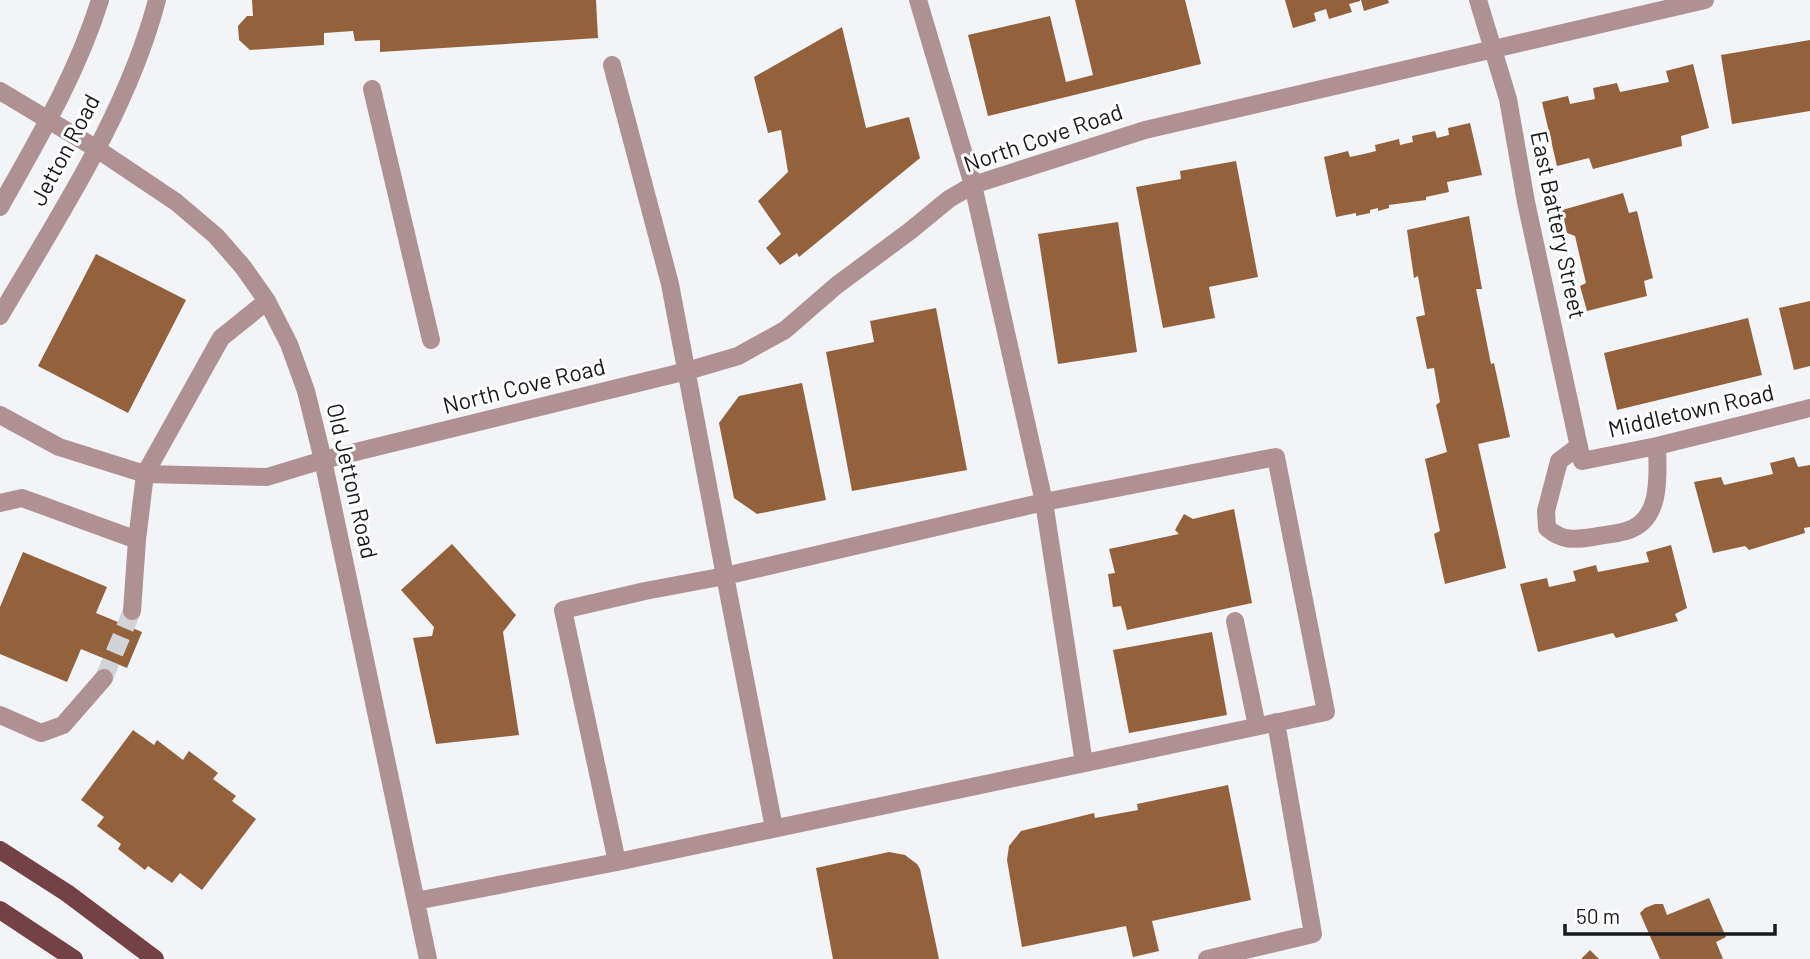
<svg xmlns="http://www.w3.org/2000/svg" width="1810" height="959" font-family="Barlow,sans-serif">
<rect width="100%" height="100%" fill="#f2f4f7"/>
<path fill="#93613c" d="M 252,0 L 596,0 L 598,38 L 380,52 L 380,40 L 355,41 L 353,31 L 324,33 L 324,45 L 250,50 L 239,40 L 238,26 L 247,16 L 253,16 Z
M 1075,0 L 1185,0 L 1201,64 L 988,116 L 968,35 L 1050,16 L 1066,82 L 1093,75 Z
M 1285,0 L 1360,0 L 1360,1 L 1349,4 L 1352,12 L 1329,19 L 1326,9 L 1314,13 L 1316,21 L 1293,28 Z
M 1361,0 L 1388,0 L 1389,3 L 1364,11 Z
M 842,27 L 866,128 L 909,117 L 920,158 L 799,257 L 797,253 L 780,265 L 766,248 L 781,234 L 758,201 L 788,172 L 781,130 L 768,133 L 754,77 Z
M 1810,40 L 1810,111 L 1732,124 L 1721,55 Z
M 1693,64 L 1709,128 L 1681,136 L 1682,146 L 1593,169 L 1589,158 L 1557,166 L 1542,102 L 1568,96 L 1570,104 L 1595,99 L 1593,88 L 1617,83 L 1620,92 L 1669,82 L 1666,71 Z
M 1470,123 L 1482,175 L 1447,182 L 1449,192 L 1426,197 L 1426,200 L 1389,205 L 1389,208 L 1378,211 L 1378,208 L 1370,210 L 1370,213 L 1356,216 L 1356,213 L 1336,217 L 1324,157 L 1348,151 L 1350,157 L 1364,154 L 1376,151 L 1375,145 L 1399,139 L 1400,145 L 1413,142 L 1412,136 L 1435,131 L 1437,138 L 1449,135 L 1448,128 Z
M 1236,161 L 1258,277 L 1209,287 L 1215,318 L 1163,328 L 1136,187 L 1181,179 L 1180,171 Z
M 1623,193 L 1629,213 L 1637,211 L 1653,278 L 1644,281 L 1647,296 L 1587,311 L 1580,286 L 1586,283 L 1575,236 L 1567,233 L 1562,210 Z
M 1469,216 L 1482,289 L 1476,289 L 1491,364 L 1494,363 L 1510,437 L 1478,444 L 1506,568 L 1445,584 L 1434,534 L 1440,531 L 1425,459 L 1447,452 L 1436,405 L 1440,402 L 1434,368 L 1427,369 L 1416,317 L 1425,315 L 1418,276 L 1414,278 L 1407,230 Z
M 1118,222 L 1137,352 L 1058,364 L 1038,234 Z
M 96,254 L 186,300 L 128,413 L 38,366 Z
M 1810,301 L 1810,366 L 1794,370 L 1779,308 Z
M 936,308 L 967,470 L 852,491 L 826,352 L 874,342 L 870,321 Z
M 1748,318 L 1762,375 L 1617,410 L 1604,353 Z
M 802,383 L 826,500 L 757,514 L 734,498 L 719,423 L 739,396 Z
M 1794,457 L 1798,467 L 1810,465 L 1810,527 L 1804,528 L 1805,533 L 1749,550 L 1745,546 L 1713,553 L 1694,482 L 1721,477 L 1724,485 L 1773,474 L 1770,463 Z
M 1234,509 L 1252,603 L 1127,630 L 1121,606 L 1113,607 L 1108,574 L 1115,573 L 1109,549 L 1179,534 L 1175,530 L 1184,514 L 1193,519 Z
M 452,544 L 516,615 L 503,632 L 519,735 L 436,744 L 413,638 L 432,636 L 434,627 L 401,590 Z
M 1671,545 L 1687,608 L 1675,614 L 1678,621 L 1616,638 L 1613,633 L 1538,652 L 1520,584 L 1547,578 L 1549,587 L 1576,581 L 1573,571 L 1596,565 L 1598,572 L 1649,562 L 1646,552 Z
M 23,552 L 107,587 L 96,613 L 142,632 L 127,668 L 81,649 L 67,682 L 0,654 L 0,607 Z
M 1212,632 L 1227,715 L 1129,733 L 1113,650 Z
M 133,730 L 154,745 L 157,740 L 183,760 L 189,751 L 218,773 L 213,779 L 236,796 L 232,801 L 256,819 L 202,890 L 180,873 L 172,883 L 148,866 L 145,870 L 118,849 L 121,844 L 97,826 L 104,817 L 81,800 Z
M 1228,785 L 1251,900 L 1152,921 L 1159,951 L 1133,957 L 1126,926 L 1022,947 L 1007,860 L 1009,846 L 1021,831 L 1094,813 L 1095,818 L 1138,810 L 1137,804 Z
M 889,852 L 905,855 L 917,864 L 920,869 L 939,959 L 833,959 L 816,868 Z
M 1709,898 L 1726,937 L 1716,942 L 1723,959 L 1660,959 L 1640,913 L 1645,908 L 1655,904 L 1663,904 L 1667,915 Z
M 1590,950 L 1599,959 L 1581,959 Z"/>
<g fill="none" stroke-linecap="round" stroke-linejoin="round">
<path stroke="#d1d3d6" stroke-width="18" stroke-dasharray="18 9" stroke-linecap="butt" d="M 104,678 L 132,611"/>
<path stroke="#b09193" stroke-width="18" d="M 1478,0 L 1508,99 L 1526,202 L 1582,461 L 1657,446 L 1810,408
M 612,65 L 670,284 L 725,576 L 645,591 L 563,610 L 617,862
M 372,89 L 431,340
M 0,91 L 97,149 L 176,202 L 216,236 L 243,267 L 267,301 L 289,344 L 306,391 L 323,460 L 428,959
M 0,207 C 38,139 77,74 100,0
M 267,301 L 221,338 L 145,474 L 267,477 L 323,460 L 687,371 L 738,356 L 785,330 L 837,285 L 910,231 L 949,199 L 973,185 L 1145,130 L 1705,0
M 0,316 C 59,215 127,114 157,0
M 0,415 L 59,447 L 145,474 L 137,540 L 22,498 L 0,503
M 1579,446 L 1559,461 L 1546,511 L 1547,528 C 1562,541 1574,540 1593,537 C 1604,535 1615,534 1626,531 C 1662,521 1658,476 1657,446
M 132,611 L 137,540
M 1235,621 L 1257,726
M 0,715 L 41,733 L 63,725 L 104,678
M 774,828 L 725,576 L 1044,502 L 1084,763
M 416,901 L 617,862 L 1326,712 L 1276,457 L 1044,502 L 973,185 L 918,0
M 1207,959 L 1313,934 L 1276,722"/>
<path stroke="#744146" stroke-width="18" d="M 0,850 L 67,893 L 155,959
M 0,910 L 74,959"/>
</g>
<g text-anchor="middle" stroke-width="6" stroke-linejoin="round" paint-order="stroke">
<g font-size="23" fill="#18191a" stroke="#fff">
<text transform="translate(1043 138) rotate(-19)" y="8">North Cove Road</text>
<text transform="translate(65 150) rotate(-62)" y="8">Jetton Road</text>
<text transform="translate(1558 225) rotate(78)" y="8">East Battery Street</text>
<text transform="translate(524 386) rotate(-14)" y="8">North Cove Road</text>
<text transform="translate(1691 411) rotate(-13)" y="8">Middletown Road</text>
<text transform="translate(352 481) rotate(77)" y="8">Old Jetton Road</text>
</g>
</g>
<path d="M1565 924v10h210v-10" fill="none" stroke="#18191a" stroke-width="3.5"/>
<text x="1576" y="924" font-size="21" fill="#18191a" stroke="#ffffff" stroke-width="5" paint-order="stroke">50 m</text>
</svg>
